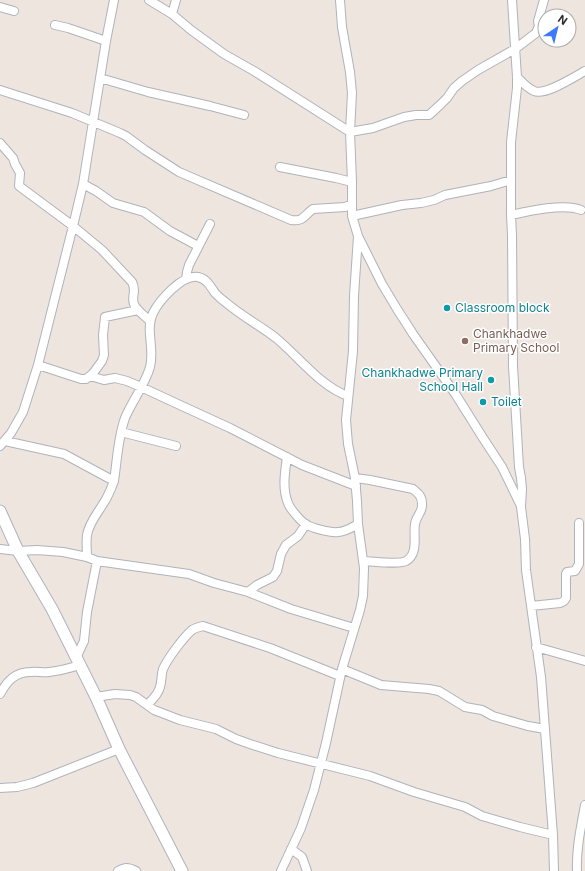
<svg xmlns="http://www.w3.org/2000/svg" width="585" height="871" font-family="Inter,sans-serif">
<rect width="100%" height="100%" fill="#eee5df"/>
<g fill="none" stroke-linecap="round" stroke-linejoin="round">
<g stroke="#afb3bc" stroke-width="10">
<path id="street" d="M 149,0 L 172,14 L 191,30 L 224,54 L 254,71 L 350,132 L 373,128 L 404,117 L 416,115 L 429,115 L 440,105 L 447,98 L 454,88 L 462,81 L 478,70 L 515,49 L 536,33 L 539,26 L 538,21 L 544,0
M 340,0 L 342,27 L 350,72 L 352,93 L 350,132 L 352,182 L 352,216 L 358,236 L 382,284 L 397,309 L 413,334 L 456,395 L 483,438 L 502,467 L 520,504
M 512,0 L 517,77 L 517,88 L 511,142 L 511,215 L 512,235 L 513,366 L 519,467 L 521,478 L 522,489 L 521,507 L 525,539 L 526,570 L 541,677 L 553,835 L 554,871
M 0,7 L 14,11
M 172,14 L 176,0
M 55,25 L 68,28 L 106,41
M 517,77 C 522,82 527,88 534,91 C 545,96 574,77 585,71
M 100,78 L 148,92 L 210,106 L 244,115
M 0,90 L 72,113 L 120,133 L 126,136 L 145,150 L 179,172 L 291,220 C 304,222 304,215 313,209 L 345,207 L 352,204
M 0,143 L 13,158 L 15,164 L 20,173 L 19,186 L 73,226 L 102,250 L 132,282 C 137,291 131,296 134,304 C 137,311 145,316 150,321
M 280,167 L 336,178 L 352,182
M 83,184 L 96,191 L 113,203 L 144,212 L 170,231 L 198,246
M 511,215 C 529,211 564,203 581,210
M 352,216 L 402,205 L 421,203 L 434,200 L 445,195 L 491,186 L 511,180
M 186,279 L 187,272 L 189,265 L 210,224
M 38,365 L 81,379 L 86,379 L 90,376 L 94,372 L 102,361 L 104,355 L 103,335 L 105,317 L 138,310
M 90,376 L 104,380 L 115,378 L 127,381 L 141,387 L 182,406 L 230,428 L 302,465 L 356,486
M 121,432 L 176,446
M 5,441 L 64,454 L 114,481
M 0,446 L 11,433 L 23,412 L 38,365 L 73,226 L 83,184 L 106,41 L 114,0
M 287,457 C 285,472 282,488 288,503 C 290,509 300,520 305,524 C 312,528 330,533 338,532 C 345,532 351,528 358,524
M 355,478 L 370,480 L 413,489 C 418,493 422,496 422,504 C 423,512 416,516 415,524 C 413,535 419,554 406,561 C 399,565 372,561 363,561
M 0,549 L 18,551 L 37,550 L 63,552 L 87,557 L 97,561 L 189,574 L 214,583 L 248,592 L 291,609 L 354,628
M 87,557 C 87,550 86,542 87,535 C 89,523 97,514 103,504 C 108,497 111,489 114,481 C 117,461 118,437 125,418 C 132,401 145,385 150,367 C 155,349 145,330 153,313 C 159,301 182,274 198,277 C 207,279 210,286 215,293 C 218,296 221,299 224,301 C 240,315 259,325 276,338 C 298,356 321,387 348,396
M 248,592 L 257,585 L 273,577 L 277,571 L 281,554 L 286,545 L 298,536 L 306,524
M 531,606 L 560,603 L 564,601 L 566,598 L 566,574 L 567,572 L 575,571 L 579,564 L 579,523
M 536,647 L 585,661
M 76,658 L 84,641 L 87,612 L 97,561
M 342,669 L 381,685 L 429,689 L 439,691 L 465,707 L 482,710 L 493,716 L 528,726 L 545,729
M 0,694 C 7,681 15,672 31,672 C 37,671 43,673 49,672 C 60,671 70,668 80,665
M 96,697 L 115,694 L 130,695 L 136,697 L 154,710 L 162,713 L 180,720 L 216,729 L 236,739 L 250,744 L 278,753 L 370,776 L 414,792 L 465,807 L 482,816 L 520,827 L 553,835
M 147,705 C 152,700 158,695 160,687 C 162,681 161,675 163,669 C 168,658 183,638 192,630 C 195,628 199,627 203,626 L 270,648 L 340,676
M 0,788 L 17,787 L 33,783 L 119,749
M 291,849 L 302,857 L 307,871
M 118,871 C 125,867 128,867 136,871
M 281,871 L 301,828 L 314,790 L 326,743 L 342,669 L 360,610 L 363,596 L 364,568 L 358,524 L 357,501 L 355,478 L 348,444 L 346,420 L 353,351 L 354,296 L 358,236
M 577,871 C 576,849 581,827 585,805"/>
</g>
<g stroke="#afb3bc" stroke-width="13">
<path id="secondary" d="M 0,511 L 18,551 L 52,609 L 96,697 L 119,749 L 182,871"/>
</g>
<use href="#street" stroke="#fff" stroke-width="8"/>
<use href="#secondary" stroke="#fff" stroke-width="11"/>
</g>
<g fill="#0f9aa8" stroke="#fff" stroke-width="1.5">
<circle cx="447" cy="308" r="4"/>
<circle cx="491" cy="380" r="4"/>
<circle cx="483" cy="402" r="4"/>
</g>
<circle fill="#8d6e63" stroke="#fff" stroke-width="1.5" cx="465" cy="341" r="4"/>
<g text-anchor="middle" stroke-width="3" stroke-linejoin="round" paint-order="stroke">
<g font-size="12" fill="#0d838f" stroke="#fff" text-anchor="start">
<text x="455" y="312">Classroom block</text>
<text x="483" y="377" text-anchor="end">Chankhadwe Primary<tspan x="483" dy="14">School Hall</tspan></text>
<text x="491" y="406">Toilet</text>
</g>
<g font-size="12" fill="#785e54" stroke="#fff" text-anchor="start">
<text x="473" y="338">Chankhadwe<tspan x="473" dy="14">Primary School</tspan></text>
</g>
</g>
<g transform="translate(557 28) rotate(35)"><circle r="19" fill="#ffffff" stroke="#ababab"/>
<path d="M0-3L7 15L0 10L-7 15Z" fill="#3c79fe"/>
<text y="-6" font-size="11" font-weight="bold" text-anchor="middle" fill="#2c2c2c">N</text>
</g>
</svg>
